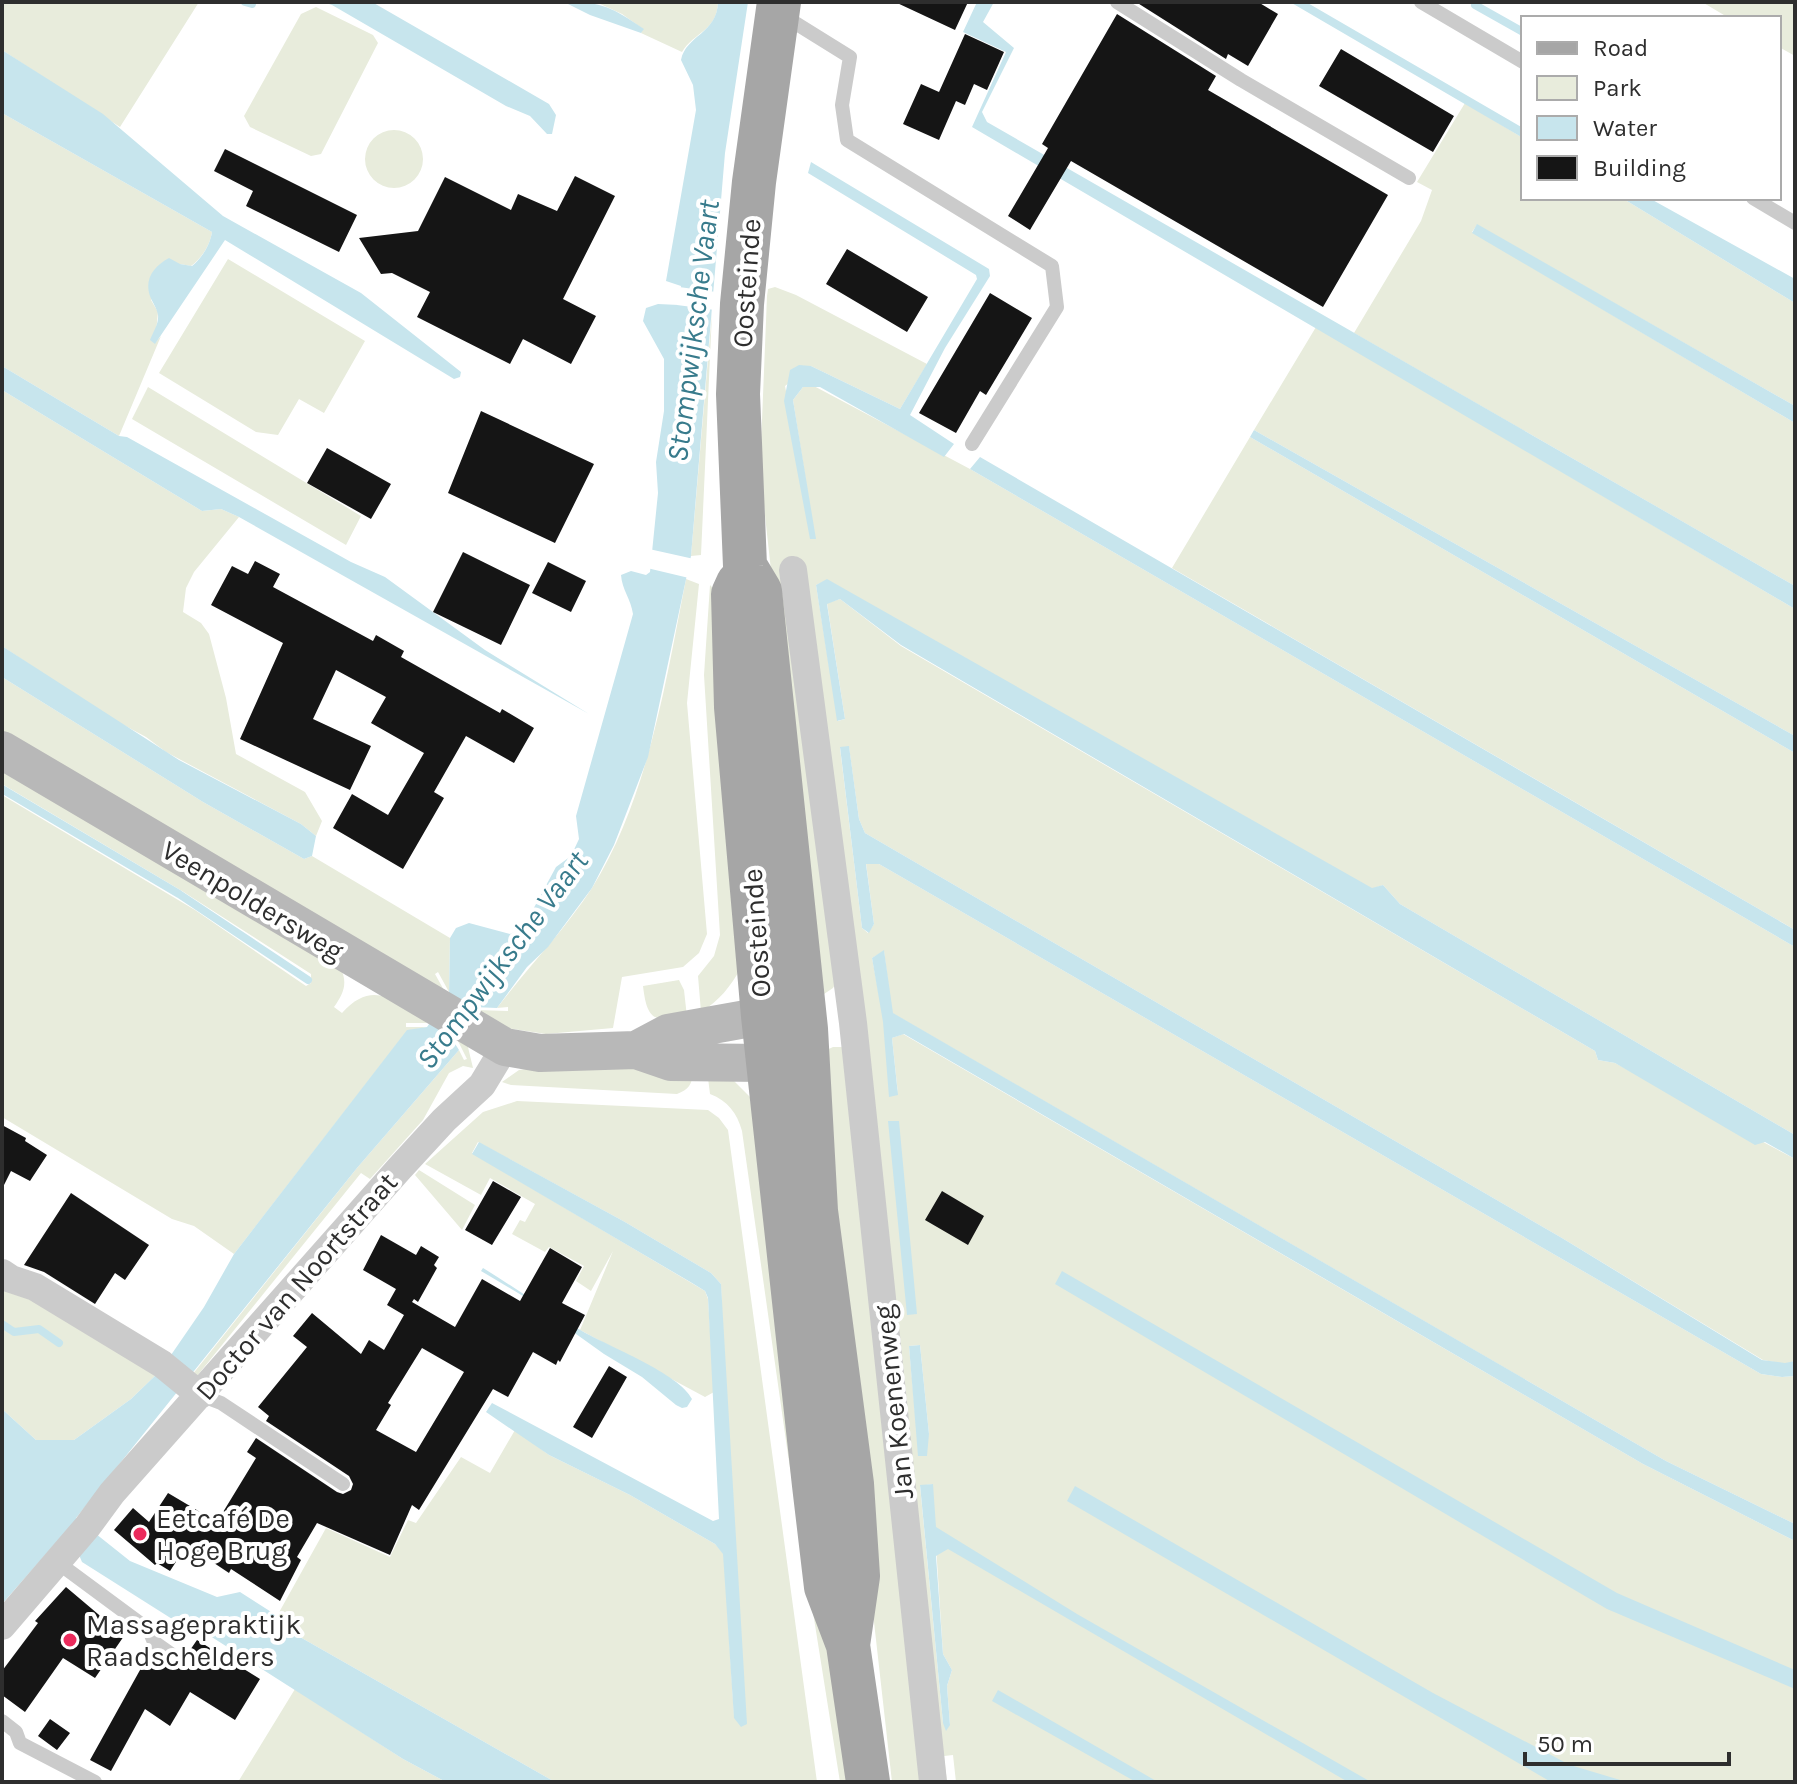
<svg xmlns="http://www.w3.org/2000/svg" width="1797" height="1784" font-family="Karla,sans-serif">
<rect width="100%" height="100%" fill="#fff"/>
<path fill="#e8ecdc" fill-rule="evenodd" d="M 2,2 L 199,2 L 120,127 L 2,50 Z
M 596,2 L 718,2 C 717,31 694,32 682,52 L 641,33 L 643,29 L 622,14 Z
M 1702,2 L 1795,2 L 1795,56 L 1779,47 L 1779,18 L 1729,18 Z
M 316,7 L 373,35 L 378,43 L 321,154 L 311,156 L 250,127 L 244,116 L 301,14 Z
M 1465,103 L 1523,138 L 1523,198 L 1622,198 L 1795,303 L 1795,406 L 1477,225 L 1472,232 L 1795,423 L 1795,586 L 1354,333 L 1421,221 L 1432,190 L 1417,182 Z
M 2,113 L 212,232 C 210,245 202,258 191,266 L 180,264 L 151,300 L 158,312 L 155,343 L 161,336 L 119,436 L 2,366 Z
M365 159a29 29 0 1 1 58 0a29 29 0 1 1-58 0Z
M 228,259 L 365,341 L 324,413 L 299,399 L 278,435 L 256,432 L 159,373 Z
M 775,287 L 796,295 L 927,364 L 900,409 L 811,366 L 785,386 L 815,539 L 793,400 L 803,387 L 812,385 L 970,469 L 1795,947 L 1795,1135 L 1400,904 L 1383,885 L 1372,889 L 827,580 L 816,585 L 838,721 L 845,719 L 827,603 L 840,599 L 901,646 L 1595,1051 L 1598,1060 L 1615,1063 L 1795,1159 L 1795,1361 L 1785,1364 L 1763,1360 L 1562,1238 L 865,833 L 859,819 L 849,747 L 840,748 L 862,928 L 868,933 L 874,924 L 866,863 L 879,864 L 1761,1374 L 1782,1377 L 1795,1376 L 1795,1524 L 1666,1461 L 892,1013 L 884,951 L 872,958 L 898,1094 L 892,1038 L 903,1034 L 1643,1464 L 1795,1541 L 1795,1782 L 956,1782 L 953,1755 L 944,1756 L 947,1782 L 940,1782 L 842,972 L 833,988 L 818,998 L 760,470 L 767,296 L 768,289 ZM 920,1345 L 929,1434 L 919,1456 L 909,1346 ZM 932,1484 L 943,1654 L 952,1670 L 947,1686 L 950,1725 L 943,1723 L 920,1486 Z
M 712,313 L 701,555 L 691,556 Z
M 1316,327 L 1795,609 L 1795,736 L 1254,430 Z
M 148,387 L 361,516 L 346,545 L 132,419 Z
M 2,390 L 202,511 L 221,509 L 239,517 L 194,572 L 186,588 L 183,612 L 201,623 L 209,634 L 226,698 L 236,754 L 305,792 L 322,821 L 316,836 L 301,824 L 166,752 L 146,737 L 107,716 L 2,646 Z
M 1250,437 L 1795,753 L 1795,930 L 1172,568 Z
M 686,579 L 699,584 L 687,703 L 707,934 L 699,953 L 683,967 L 622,977 L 613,1028 L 546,1034 L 506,1028 L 476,1010 L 508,1011 L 508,1007 L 497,1008 C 528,967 564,931 592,888 C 648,798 666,681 686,579 Z
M 710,585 L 719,595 L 741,968 C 730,987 720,1000 701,1012 L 698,976 L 714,956 L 720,935 L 704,675 Z
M 2,677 L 203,802 L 304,859 L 312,856 L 450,938 L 449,992 L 438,972 L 435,974 L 445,992 L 2,733 Z
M 2,768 L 341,969 C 348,984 343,994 334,1007 L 342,1013 C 373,978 395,1001 428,1021 L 426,1023 L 406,1023 L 406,1027 L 427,1027 L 407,1031 L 234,1254 L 194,1226 L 172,1219 L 2,1117 L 2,795 L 195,910 L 306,986 L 311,983 L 311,974 L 182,891 L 2,784 Z
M 679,980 L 684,990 L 687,1017 C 654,1023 647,1020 643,986 Z
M 457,1039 L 467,1043 L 473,1068 L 463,1066 L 449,1073 L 423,1120 L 370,1179 L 361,1173 L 197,1376 L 192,1375 L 357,1168 L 459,1050 L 464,1060 L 467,1059 Z
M 833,1047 L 846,1047 L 927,1782 L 892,1782 L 826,1195 L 816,1055 Z
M 539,1067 L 692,1070 C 693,1083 690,1089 677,1094 L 511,1085 L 502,1082 L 519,1070 Z
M 707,1070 L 731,1078 L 750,1097 L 850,1782 L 840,1782 L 788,1455 L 742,1131 C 737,1113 728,1101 710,1094 Z
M 517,1101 L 708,1110 L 719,1118 L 728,1130 L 817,1782 L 555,1782 L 300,1637 L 287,1622 L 277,1616 L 326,1528 L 390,1557 L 408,1520 L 416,1523 L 461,1457 L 490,1473 L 515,1430 L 549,1455 L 630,1495 L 715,1544 L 724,1554 L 734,1717 L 721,1284 L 711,1273 L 625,1222 L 478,1142 L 472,1153 L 705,1291 L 708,1299 L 714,1392 L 705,1397 L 580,1330 L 613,1251 L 591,1291 L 576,1281 L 584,1266 L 549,1247 L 545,1252 L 512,1234 L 520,1220 L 525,1222 L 535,1204 L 490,1178 L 481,1195 L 425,1164 L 483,1112 Z
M 419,1170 L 475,1205 L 462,1230 L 415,1175 Z
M 2,1280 L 160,1371 L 131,1399 L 74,1440 L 36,1440 L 2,1409 Z
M 295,1689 L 403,1759 L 446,1782 L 238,1782 Z"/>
<path fill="#c7e5ed" d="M 323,2 L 372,2 L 549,104 L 556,115 L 552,134 L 547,134 L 530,116 L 506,106 L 332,5 Z
M 564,2 C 604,2 611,7 644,29 L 641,33 L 590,15 Z
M 718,2 L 748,2 L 725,153 L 691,556 L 648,757 L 614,845 L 592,888 L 548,947 L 527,967 L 497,1008 L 473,1007 L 452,1039 L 459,1050 L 357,1168 L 76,1518 L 130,1561 L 217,1597 L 240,1592 L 287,1622 L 300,1637 L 555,1782 L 446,1782 L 403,1759 L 207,1634 L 199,1636 L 82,1562 L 79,1555 L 60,1538 L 2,1604 L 2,1409 L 36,1440 L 74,1440 L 131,1399 L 160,1371 L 204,1307 L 234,1254 L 407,1030 L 427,1027 L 449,995 L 450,938 L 456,928 L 469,923 L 510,934 L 523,928 L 556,867 L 571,856 L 579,839 L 576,816 L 633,614 C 631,599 622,590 621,575 L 631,571 L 646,575 L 650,572 L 658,493 L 656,462 L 664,411 L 664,359 L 643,321 L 646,308 L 658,304 L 679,305 L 681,286 L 666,281 L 696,110 L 693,85 L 681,60 C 686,35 717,34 718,2 Z
M 977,2 L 994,2 L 983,22 L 1014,48 L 982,112 L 987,122 L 1795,586 L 1795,609 L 972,127 L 1006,52 L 963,32 Z
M 1290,2 L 1306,2 L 1523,128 L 1523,138 Z
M 2,50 L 103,114 L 223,216 L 361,293 L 461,372 L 460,377 L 454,379 L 225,240 L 155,344 L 150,340 C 153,332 159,324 158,315 C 157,308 152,302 150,296 C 144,279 154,266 169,258 L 180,264 L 192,266 C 202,258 210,245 212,232 L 2,113 Z
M 811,162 L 989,269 L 990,276 L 945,348 L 910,415 L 954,444 L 944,457 L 820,387 L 803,387 L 793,400 L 816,539 L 810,539 L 784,401 L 790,370 L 799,365 L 811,366 L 900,409 L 977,279 L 976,275 L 808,173 Z
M 1622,198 L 1649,198 L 1795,279 L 1795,303 Z
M 1477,224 L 1795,406 L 1795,423 L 1472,233 Z
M 2,366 L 119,436 L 127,437 L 351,562 L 385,577 L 485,650 L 589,714 L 239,517 L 221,509 L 202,511 L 2,390 Z
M 1254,430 L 1795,736 L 1795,753 L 1250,437 Z
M 980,457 L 1795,930 L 1795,947 L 970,469 Z
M 827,579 L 1372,888 L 1383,885 L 1400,904 L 1795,1135 L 1795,1159 L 1765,1142 L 1755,1145 L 1615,1063 L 1598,1060 L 1595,1051 L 901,645 L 840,599 L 827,604 L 845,719 L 837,721 L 816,585 Z
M 2,646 L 179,760 L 301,824 L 316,836 L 312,856 L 304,859 L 203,802 L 2,677 Z
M 849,746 L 859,819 L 865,833 L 1562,1238 L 1762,1360 L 1785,1363 L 1795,1361 L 1795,1376 L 1782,1377 L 1761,1374 L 879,864 L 866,864 L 874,924 L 869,933 L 862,928 L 840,747 Z
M 884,950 L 893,1013 L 1666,1461 L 1795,1524 L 1795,1541 L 1643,1464 L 904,1034 L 892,1038 L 898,1095 L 889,1097 L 883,1022 L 872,958 Z
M 888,1121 L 899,1121 L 917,1314 L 907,1315 Z
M 479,1142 L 625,1222 L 711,1273 L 721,1284 L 747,1724 L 741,1727 L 734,1718 L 723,1554 L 715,1544 L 630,1495 L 549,1455 L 486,1412 L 492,1403 L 713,1521 L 719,1519 L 708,1298 L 705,1291 L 692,1283 L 472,1154 Z
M 483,1268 C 516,1288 548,1312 582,1331 C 608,1346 680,1374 692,1399 L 687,1407 L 682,1408 L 676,1405 L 642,1377 L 604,1354 L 523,1296 L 481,1271 Z
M 1062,1271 L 1617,1593 L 1795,1670 L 1795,1689 L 1607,1609 L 1055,1284 Z
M 920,1345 L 929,1434 L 927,1456 L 918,1456 L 909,1346 Z
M 933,1484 L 936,1527 L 1077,1614 L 1371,1782 L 1348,1782 L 948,1549 L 936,1556 L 943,1654 L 952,1670 L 947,1686 L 950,1725 L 946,1731 L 943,1723 L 920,1485 Z
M 1075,1486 L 1433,1693 L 1570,1765 L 1627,1782 L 1551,1782 L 1067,1501 Z
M 998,1690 L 1158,1782 L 1136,1782 L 992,1701 Z"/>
<path fill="#fff" d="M 679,287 L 716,292 L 715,310 L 677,305 Z
M 649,549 L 694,559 L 689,578 L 647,568 Z"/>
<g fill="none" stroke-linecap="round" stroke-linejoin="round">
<path stroke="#c7e5ed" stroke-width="8" d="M 245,2 L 252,4
M 1475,5 L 1523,32
M 2,789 L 179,894 L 308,980
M 2,1324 L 14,1332 L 39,1329 L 59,1343"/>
</g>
<path fill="#151515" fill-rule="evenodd" d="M 895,2 L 968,2 L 955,30 Z
M 1136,2 L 1258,2 L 1278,14 L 1248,66 L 1228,54 L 1226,59 Z
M 1117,14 L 1216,76 L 1208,90 L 1388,195 L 1323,307 L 1071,161 L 1030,230 L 1008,216 L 1048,148 L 1042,144 Z
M 965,34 L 1004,52 L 987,90 L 974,84 L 965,105 L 956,101 L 939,140 L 903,124 L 921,84 L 939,92 Z
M 1341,49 L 1454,116 L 1433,152 L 1319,86 Z
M 225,149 L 357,215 L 339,252 L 246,206 L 253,191 L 214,171 Z
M 575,176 L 615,196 L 563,299 L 596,316 L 571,364 L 523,339 L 510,364 L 417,317 L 430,292 L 392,273 L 381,274 L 359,238 L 418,231 L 445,177 L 511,210 L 518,194 L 557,211 Z
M 847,249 L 928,297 L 907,332 L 826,284 Z
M 990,293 L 1032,318 L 986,395 L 980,391 L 956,433 L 919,413 Z
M 481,411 L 594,464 L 555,543 L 448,493 Z
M 327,448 L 391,484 L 371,519 L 307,483 Z
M 463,552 L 530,585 L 501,645 L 433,612 Z
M 255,561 L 280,574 L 273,587 L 373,641 L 376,635 L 404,651 L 401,657 L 500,713 L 502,709 L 534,728 L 514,763 L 466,736 L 434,792 L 444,798 L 403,869 L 333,828 L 352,794 L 388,815 L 424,753 L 371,723 L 386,697 L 336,670 L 313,719 L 371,746 L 350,790 L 240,739 L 283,643 L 211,605 L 232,566 L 248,574 Z
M 548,562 L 586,581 L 571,612 L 532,593 Z
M 2,1125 L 26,1138 L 25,1141 L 47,1155 L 30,1181 L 11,1171 L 2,1189 Z
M 493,1181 L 521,1197 L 492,1245 L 465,1230 Z
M 942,1191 L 984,1216 L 968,1245 L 925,1220 Z
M 71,1193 L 149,1245 L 125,1280 L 115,1273 L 95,1304 L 44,1272 L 24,1265 Z
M 381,1235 L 416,1255 L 421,1246 L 439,1257 L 434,1265 L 437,1268 L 418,1302 L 414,1299 L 412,1302 L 455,1327 L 482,1279 L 520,1301 L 550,1248 L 582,1267 L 562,1303 L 585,1315 L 560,1362 L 558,1360 L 556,1365 L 533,1352 L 508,1397 L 493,1389 L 419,1510 L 412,1505 L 390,1555 L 317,1523 L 297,1557 L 301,1560 L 280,1601 L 231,1569 L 229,1573 L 187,1545 L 170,1571 L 157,1563 L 155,1565 L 114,1530 L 133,1508 L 149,1522 L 168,1493 L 217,1522 L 256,1458 L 247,1452 L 256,1438 L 337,1492 L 343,1494 L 351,1490 L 353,1484 L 349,1476 L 266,1421 L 269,1416 L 258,1407 L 307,1347 L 293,1336 L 312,1313 L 361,1354 L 369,1340 L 384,1350 L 404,1315 L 387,1305 L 396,1289 L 363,1270 ZM 422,1348 L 464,1372 L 416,1452 L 376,1430 L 391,1405 L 388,1403 Z
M 609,1366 L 627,1377 L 592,1438 L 573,1427 Z
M 66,1587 L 124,1636 L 95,1678 L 63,1658 L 25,1712 L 2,1695 L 2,1671 L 38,1623 L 35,1621 Z
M 197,1640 L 260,1679 L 235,1720 L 190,1692 L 170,1726 L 145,1709 L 111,1771 L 90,1760 L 150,1652 L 177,1669 Z
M 50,1719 L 70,1733 L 57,1750 L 38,1736 Z"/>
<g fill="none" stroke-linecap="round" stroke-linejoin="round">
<path stroke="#cbcbcb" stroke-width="14" d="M 1117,2 L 1241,80 L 1409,178
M 1421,2 L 1523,62
M 784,16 L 850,57 L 842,105 L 847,140 L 1052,266 L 1057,307 L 972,444
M 1753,198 L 1795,223
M 200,1395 L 221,1403 L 343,1484
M 57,1562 L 149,1630 L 154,1642 L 171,1654
M 2,1721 L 16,1732 L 20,1743 L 95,1782"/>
<path stroke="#cbcbcb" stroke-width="28" d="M 793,570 L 853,1023 L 933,1782
M 2,1273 L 11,1279 L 35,1287 L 162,1364 L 200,1395
M 2,1626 L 87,1527 L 112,1493 L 399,1169 L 444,1120 L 482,1085 L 505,1047"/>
<path stroke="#b8b8b8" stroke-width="38" d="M 2,750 L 505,1047 L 540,1053 L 636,1050 L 671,1062 L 769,1063 L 789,1045
M 636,1050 L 668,1033 L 763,1016 L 792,1025"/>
<path stroke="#a6a6a6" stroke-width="44" d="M 779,2 L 754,182 L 742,304 L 738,394 L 745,566 L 760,591 L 806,1029 L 816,1211 L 852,1484 L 858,1576 L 848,1645
M 738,583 L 733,594 L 736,707 L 763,1016 L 814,1485 L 826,1587 L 848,1645 L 868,1782"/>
</g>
<g fill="#eb2b5c" stroke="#fff" stroke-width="3">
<circle cx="140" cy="1534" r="8"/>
<circle cx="70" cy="1640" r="8"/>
</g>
<g text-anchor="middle" stroke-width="8" stroke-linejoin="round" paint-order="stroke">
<g font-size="28" fill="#2e2e2e" stroke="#fff">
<text transform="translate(746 283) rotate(-86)" y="10">Oosteinde</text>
<text transform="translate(253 900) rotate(31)" y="10">Veenpoldersweg</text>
<text transform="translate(756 933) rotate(-94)" y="10">Oosteinde</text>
<text transform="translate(296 1286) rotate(-49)" y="10">Doctor van Noortstraat</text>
<text transform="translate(893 1402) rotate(-96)" y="10">Jan Koenenweg</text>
</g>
<g font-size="28" fill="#2e2e2e" stroke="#fff" text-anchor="start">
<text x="156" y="1528">Eetcafé De<tspan x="156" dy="32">Hoge Brug</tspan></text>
<text x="86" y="1634">Massagepraktijk<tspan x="86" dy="32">Raadschelders</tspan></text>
</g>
<g font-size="30" font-style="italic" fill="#387b8c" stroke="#fff">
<text transform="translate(693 331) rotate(-83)" y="10">Stompwijksche Vaart</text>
<text transform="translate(502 960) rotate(-53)" y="10">Stompwijksche Vaart</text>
</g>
</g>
<rect width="1797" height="1784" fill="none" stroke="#2e2e2e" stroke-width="8"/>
<rect x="1521" y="16" width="260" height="184" fill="#ffffff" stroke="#ababab" stroke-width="2"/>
<rect x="1537" y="42" width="40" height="12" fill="#a6a6a6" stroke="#ababab" stroke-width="2"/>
<text x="1593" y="56" font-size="24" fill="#2e2e2e">Road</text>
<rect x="1537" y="76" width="40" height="24" fill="#e8ecdc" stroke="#ababab" stroke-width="2"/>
<text x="1593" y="96" font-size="24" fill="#2e2e2e">Park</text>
<rect x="1537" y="116" width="40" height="24" fill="#c7e5ed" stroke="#ababab" stroke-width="2"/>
<text x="1593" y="136" font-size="24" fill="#2e2e2e">Water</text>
<rect x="1537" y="156" width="40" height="24" fill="#151515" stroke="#ababab" stroke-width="2"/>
<text x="1593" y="176" font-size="24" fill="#2e2e2e">Building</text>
<path d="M1525 1752v12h204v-12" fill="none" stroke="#2e2e2e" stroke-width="4"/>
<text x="1537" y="1752" font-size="24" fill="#2e2e2e" stroke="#ffffff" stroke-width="6" paint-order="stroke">50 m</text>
</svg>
